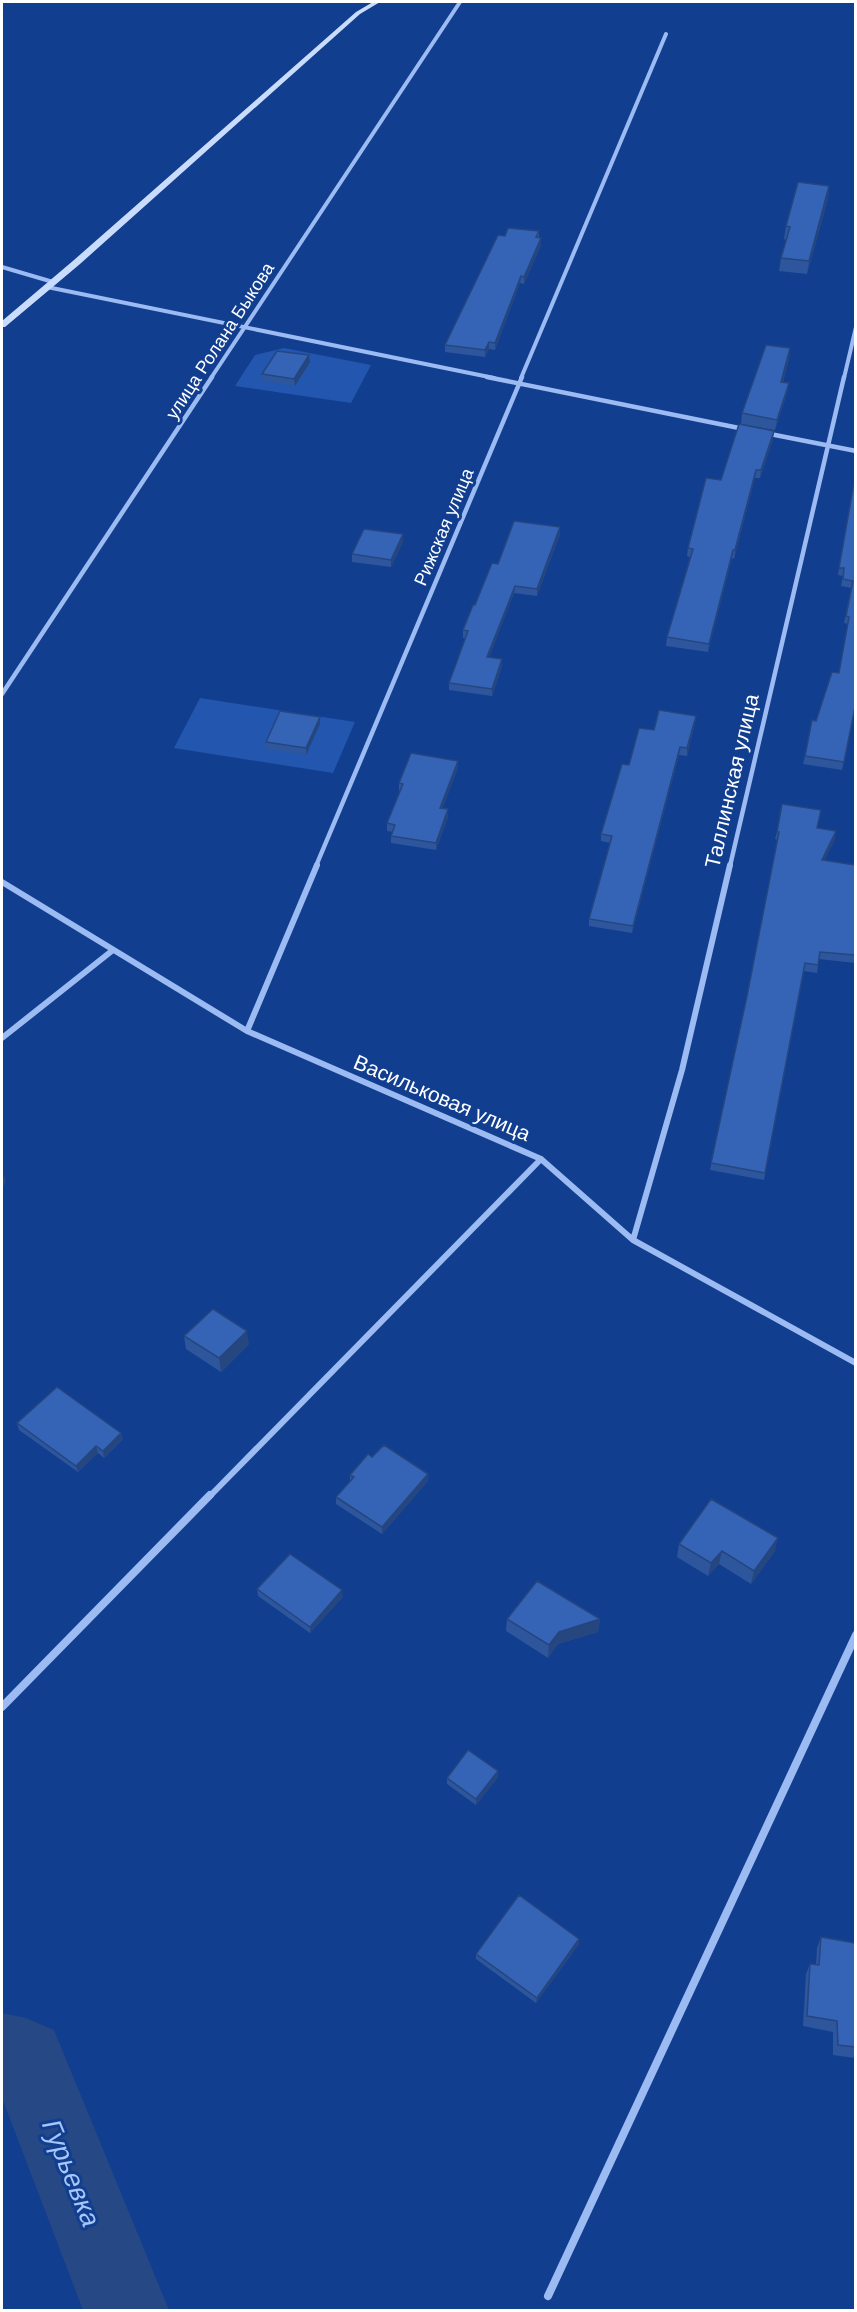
<svg xmlns="http://www.w3.org/2000/svg" width="857" height="2312" font-family="'DM Sans',sans-serif">
<rect width="100%" height="100%" fill="#113e8f"/>
<path fill="#2356ae" d="M 284,348 L 371,365 L 351,403 L 235,386 L 255,355 Z
M 200,698 L 355,722 L 333,773 L 174,748 Z"/>
<g fill="none" stroke-linecap="round" stroke-linejoin="round">
<path fill="#264885" fill-rule="evenodd" d="M 2,2013 L 26,2018 L 54,2030 L 169,2310 L 83,2310 L 2,2098 Z"/>
<path stroke="#9bbbf2" stroke-width="4" d="M 2,267 L 53,282
M 47,287 L 494,378
M 211,378 L 460,2
M 521,378 L 666,34
M 844,378 L 856,327"/>
<path stroke="#9bbbf2" stroke-width="4.5" d="M 487,377 L 744,429
M 765,433 L 856,451
M 2,694 L 212,377
M 316,866 L 522,377
M 730,866 L 844,377"/>
<path stroke="#9bbbf2" stroke-width="6" d="M 2,882 L 247,1031 L 541,1159 L 633,1240 L 856,1363
M 247,1031 L 317,865
M 2,1038 L 113,950
M 633,1240 L 682,1070 L 730,865
M 209,1497 L 541,1159"/>
<path stroke="#9bbbf2" stroke-width="8" d="M 2,1707 L 210,1495
M 548,2296 L 856,1635"/>
<path fill="#cadcfc" fill-rule="evenodd" d="M 373,2 L 380,2 L 360,14 L 80,264 L 5,327 L 2,327 L 2,321 L 74,260 L 356,12 Z"/>
</g>
<path fill="#2e569d" d="M 829,186 L 828,199 L 807,274 L 779,271 L 781,258 L 786,240 L 784,239 L 786,226 Z
M 539,231 L 539,238 L 541,238 L 541,245 L 524,284 L 520,283 L 495,350 L 489,349 L 485,357 L 445,352 L 445,345 L 505,236 Z
M 790,348 L 789,359 L 783,382 L 789,383 L 787,393 L 775,430 L 741,424 L 742,413 Z
M 309,355 L 310,362 L 295,386 L 263,381 L 262,374 Z
M 773,439 L 760,478 L 755,478 L 734,559 L 732,558 L 708,652 L 666,646 L 667,637 L 690,557 L 687,556 L 688,548 L 721,480 Z
M 854,483 L 855,708 L 842,770 L 803,764 L 805,756 L 816,721 L 839,673 L 848,624 L 844,623 L 851,588 L 841,586 L 843,576 L 838,575 Z
M 560,527 L 560,534 L 537,596 L 514,593 L 489,657 L 502,659 L 502,666 L 492,696 L 449,690 L 449,683 L 466,638 L 463,638 L 463,630 L 475,605 L 498,564 Z
M 403,534 L 403,542 L 391,567 L 352,562 L 352,554 Z
M 696,716 L 695,723 L 687,756 L 679,755 L 632,933 L 589,926 L 589,919 L 610,843 L 601,841 L 601,834 L 629,765 L 654,730 Z
M 320,724 L 306,755 L 266,749 L 266,742 Z
M 458,761 L 458,768 L 442,809 L 448,817 L 436,850 L 391,843 L 391,836 L 393,832 L 387,831 L 387,823 L 400,791 L 399,790 L 399,783 Z
M 817,828 L 835,839 L 824,861 L 855,865 L 855,963 L 819,959 L 817,973 L 804,971 L 764,1180 L 710,1170 L 747,996 L 778,840 L 775,839 L 777,832 Z
M 184,1336 L 249,1344 L 221,1372 L 186,1349 Z
M 17,1423 L 123,1439 L 104,1458 L 98,1453 L 78,1472 L 19,1430 Z
M 372,1457 L 428,1481 L 382,1534 L 336,1504 L 336,1497 L 350,1482 L 350,1475 Z
M 679,1544 L 775,1551 L 751,1584 L 719,1564 L 708,1576 L 677,1557 Z
M 257,1589 L 343,1597 L 310,1633 L 258,1596 Z
M 507,1619 L 600,1619 L 598,1632 L 558,1644 L 548,1658 L 506,1631 Z
M 498,1771 L 498,1777 L 476,1805 L 447,1784 L 447,1778 Z
M 821,1937 L 855,1943 L 855,2058 L 833,2055 L 833,2032 L 803,2026 L 806,1974 L 810,1964 L 816,1965 L 817,1948 Z
M 579,1944 L 536,2003 L 476,1959 L 476,1954 Z"/>
<path fill="#25467f" d="M 829,186 L 828,199 L 807,274 L 809,261 Z
M 541,238 L 541,245 L 524,284 L 524,277 Z
M 521,276 L 520,283 L 495,350 L 495,343 Z
M 489,342 L 489,349 L 485,357 L 485,350 Z
M 790,348 L 789,359 L 780,392 L 781,382 Z
M 309,355 L 310,362 L 295,386 L 294,379 Z
M 789,383 L 787,393 L 775,430 L 777,420 Z
M 774,431 L 773,439 L 760,478 L 761,470 Z
M 756,470 L 755,478 L 734,559 L 735,550 Z
M 560,527 L 560,534 L 537,596 L 537,589 Z
M 403,534 L 403,542 L 391,567 L 391,560 Z
M 733,550 L 732,558 L 708,652 L 709,644 Z
M 515,586 L 514,593 L 487,664 L 487,657 Z
M 502,659 L 502,666 L 492,696 L 492,689 Z
M 696,716 L 695,723 L 687,756 L 687,748 Z
M 320,717 L 320,724 L 306,755 L 306,748 Z
M 680,747 L 679,755 L 632,933 L 633,926 Z
M 458,761 L 458,768 L 440,815 L 440,808 Z
M 448,809 L 448,817 L 436,850 L 436,843 Z
M 836,831 L 835,839 L 821,868 L 822,860 Z
M 5,1176 L 6,1183 L 2,1187 L 2,1178 Z
M 247,1331 L 249,1344 L 221,1372 L 219,1358 Z
M 121,1433 L 123,1439 L 104,1458 L 103,1451 Z
M 96,1446 L 98,1453 L 78,1472 L 76,1466 Z
M 428,1474 L 428,1481 L 382,1534 L 382,1527 Z
M 778,1538 L 775,1551 L 751,1584 L 754,1571 Z
M 722,1551 L 719,1564 L 708,1576 L 711,1563 Z
M 342,1590 L 343,1597 L 310,1633 L 310,1627 Z
M 600,1619 L 598,1632 L 558,1644 L 548,1658 L 549,1645 L 559,1632 Z
M 498,1771 L 498,1777 L 476,1805 L 476,1799 Z
M 579,1939 L 579,1944 L 536,2003 L 537,1998 Z"/>
<path fill="#3564b6" stroke="#25467f" stroke-width="1.5" d="M 798,182 L 829,186 L 809,261 L 781,258 L 790,227 L 786,226 Z
M 508,228 L 539,231 L 536,237 L 541,238 L 524,277 L 521,276 L 495,343 L 489,342 L 485,350 L 445,345 L 498,235 L 505,236 Z
M 766,345 L 790,348 L 781,382 L 789,383 L 777,420 L 742,413 Z
M 277,351 L 309,355 L 294,379 L 262,374 Z
M 739,424 L 774,431 L 761,470 L 756,470 L 735,550 L 733,550 L 709,644 L 667,637 L 693,549 L 688,548 L 706,478 L 721,480 Z
M 854,483 L 855,483 L 855,707 L 844,762 L 805,756 L 812,720 L 816,721 L 832,672 L 839,673 L 849,617 L 846,616 L 853,581 L 843,579 L 844,568 L 839,568 Z
M 514,521 L 560,527 L 537,589 L 515,586 L 487,657 L 502,659 L 492,689 L 449,683 L 468,631 L 463,630 L 473,605 L 475,605 L 492,563 L 498,564 Z
M 364,529 L 403,534 L 391,560 L 352,554 Z
M 659,710 L 696,716 L 687,748 L 680,747 L 633,926 L 589,919 L 612,836 L 601,834 L 622,764 L 629,765 L 639,728 L 654,730 Z
M 280,711 L 320,717 L 306,748 L 266,742 Z
M 411,753 L 458,761 L 440,808 L 448,809 L 436,843 L 391,836 L 395,825 L 387,823 L 403,784 L 399,783 Z
M 782,804 L 821,810 L 817,828 L 836,831 L 822,860 L 855,865 L 855,955 L 820,952 L 818,965 L 805,963 L 765,1173 L 711,1163 L 747,996 L 779,832 L 777,832 Z
M 213,1309 L 247,1331 L 219,1358 L 184,1336 Z
M 57,1387 L 121,1433 L 103,1451 L 96,1446 L 76,1466 L 17,1423 Z
M 384,1445 L 428,1474 L 382,1527 L 336,1497 L 354,1477 L 350,1475 L 368,1454 L 372,1457 Z
M 711,1499 L 778,1538 L 754,1571 L 722,1551 L 711,1563 L 679,1544 Z
M 290,1554 L 342,1590 L 310,1627 L 257,1589 Z
M 537,1581 L 600,1619 L 559,1632 L 549,1645 L 507,1619 Z
M 468,1750 L 498,1771 L 476,1799 L 447,1778 Z
M 519,1895 L 579,1939 L 537,1998 L 476,1954 Z
M 821,1937 L 855,1943 L 855,2047 L 838,2045 L 837,2021 L 807,2016 L 810,1964 L 819,1965 Z"/>
<g text-anchor="middle" stroke-width="6" stroke-linejoin="round" paint-order="stroke">
<g font-size="18" fill="#fff" stroke="#113e8f">
<text transform="translate(220 341) rotate(-57)" y="6">улица Ролана Быкова</text>
<text transform="translate(444 527) rotate(-67)" y="6">Рижская улица</text>
</g>
<g font-size="21" fill="#fff" stroke="#113e8f">
<text transform="translate(732 781) rotate(-77)" y="7">Таллинская улица</text>
<text transform="translate(442 1098) rotate(23)" y="7">Васильковая улица</text>
</g>
<g font-size="27" font-style="italic" fill="#a7c6f9" stroke="#113e8f">
<text transform="translate(71 2173) rotate(68)" y="9">Гурьевка</text>
</g>
</g>
<rect width="857" height="2312" fill="none" stroke="#ffffff" stroke-width="6"/>
</svg>
